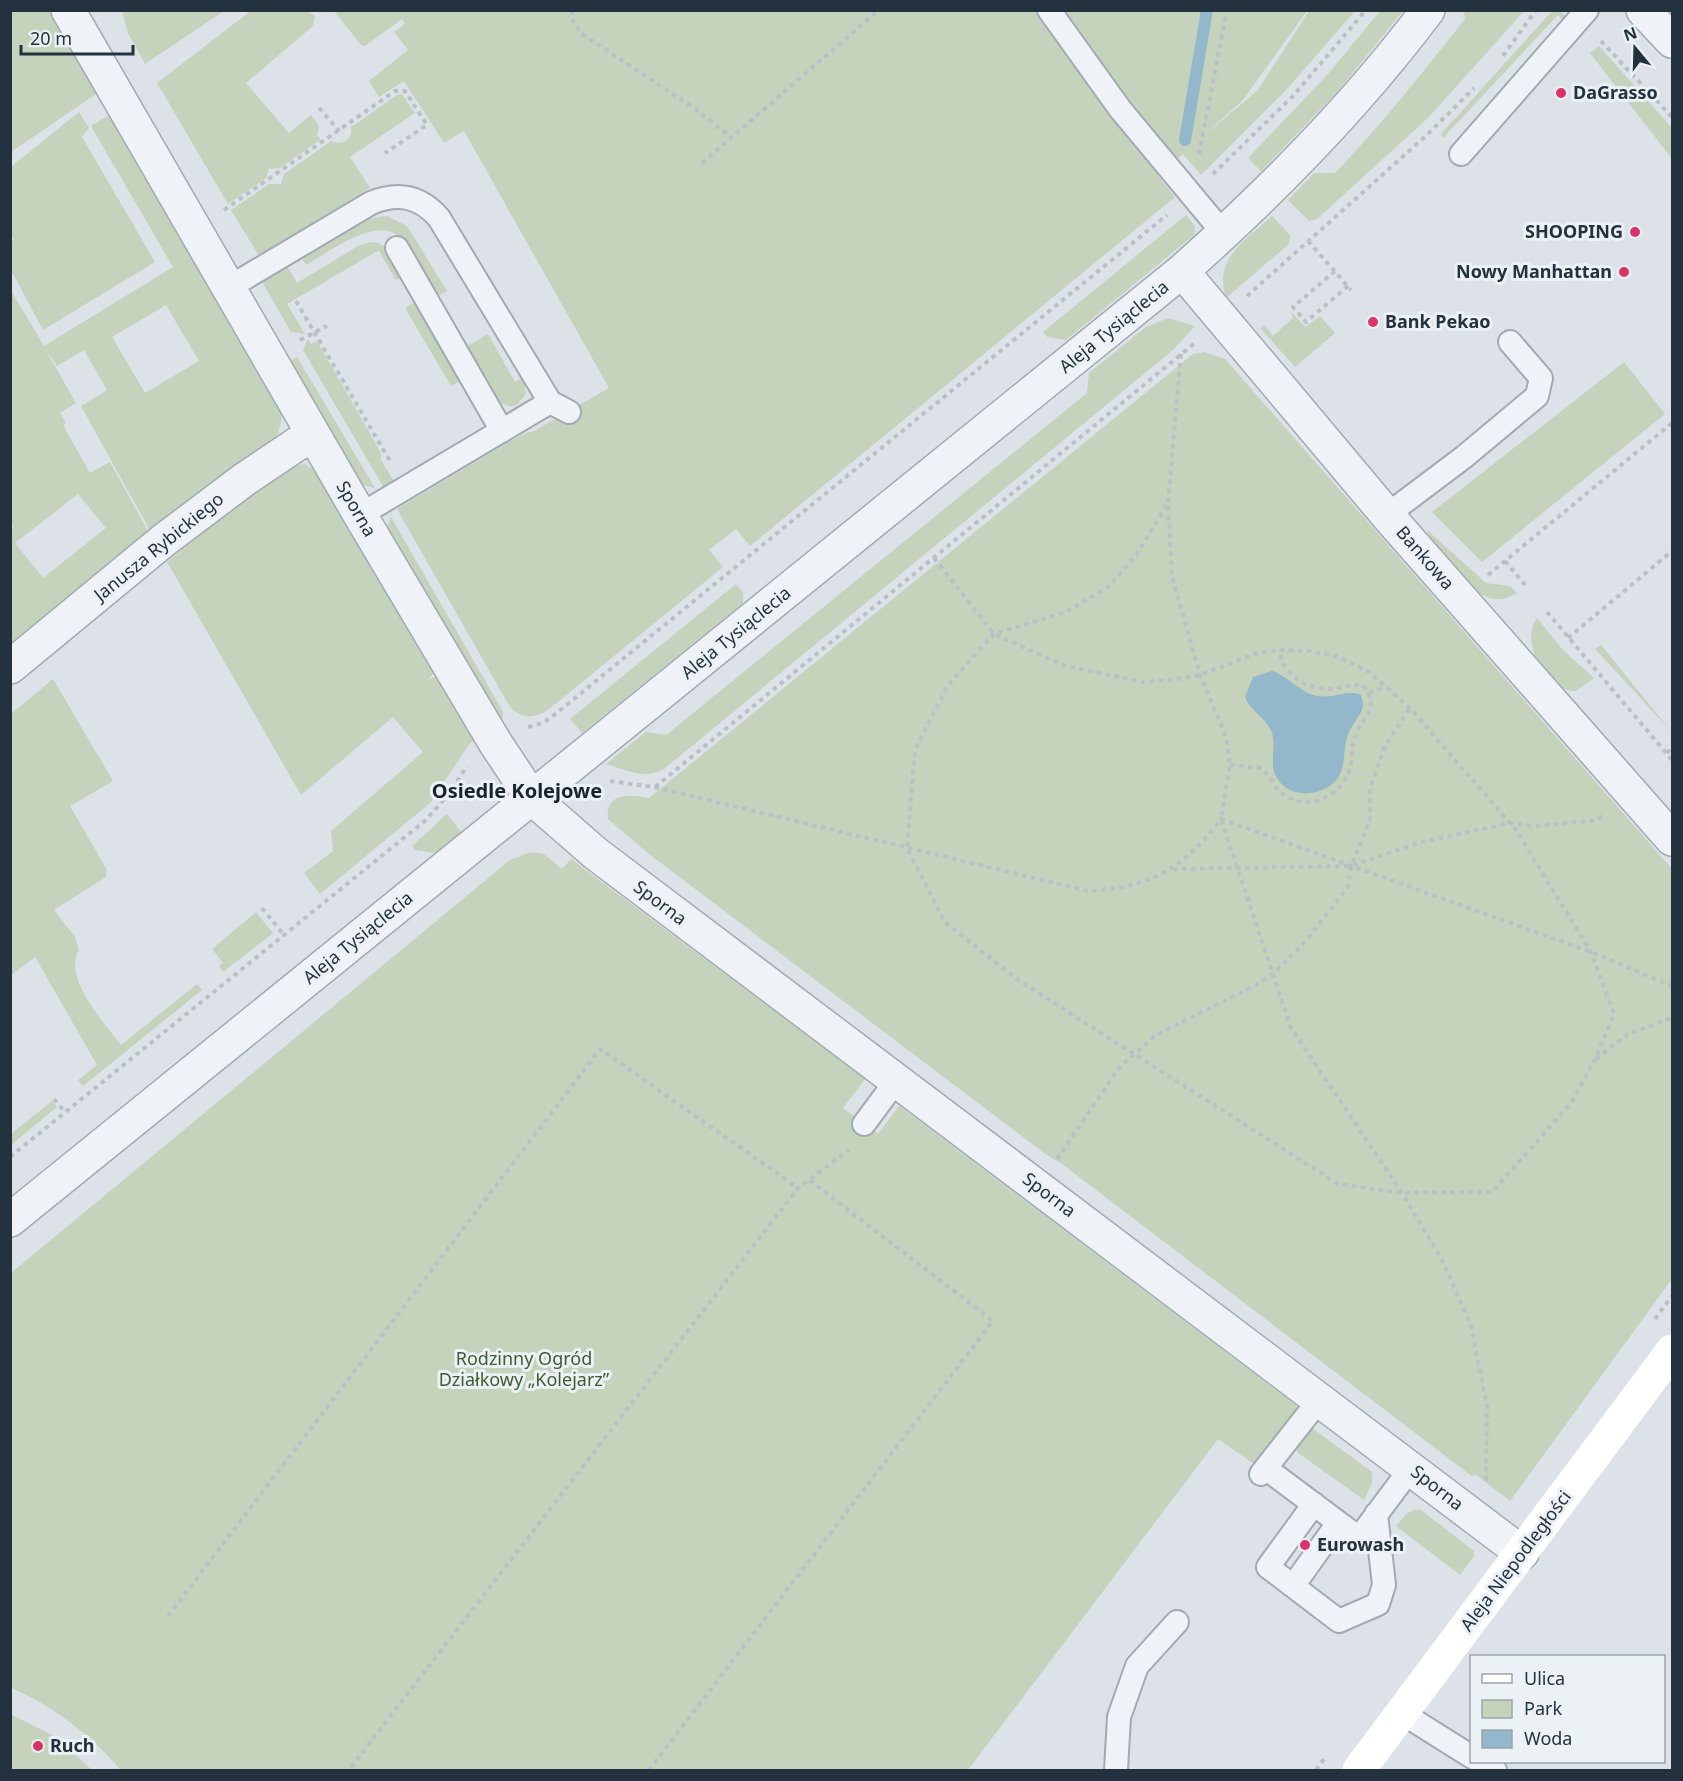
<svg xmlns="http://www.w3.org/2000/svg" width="1683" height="1781" font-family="'Noto Sans',sans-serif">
<rect width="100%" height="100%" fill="#dce2e8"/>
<path fill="#c5d2bc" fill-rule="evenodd" d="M 252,10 L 307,11 L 315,16 L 313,26 L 246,83 L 289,133 L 311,115 L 319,126 L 317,136 L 321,139 L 280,168 L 269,169 L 266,178 L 228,204 L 157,83 Z
M 11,11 L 51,11 L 99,92 L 11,152 Z
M 122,11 L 122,10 L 224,11 L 145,64 L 128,33 Z
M 334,11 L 1307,11 L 1243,100 L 1202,137 L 1257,91 L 1309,11 L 1355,11 L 1287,89 L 1201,175 L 1183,154 L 1158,176 L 1175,197 L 750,546 L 736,529 L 709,550 L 723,567 L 548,710 C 535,719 521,719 510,707 L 397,509 L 521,435 L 534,431 L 609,388 L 464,131 L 444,143 L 404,81 L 379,97 L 369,81 L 408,50 L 394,32 L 405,24 L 402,19 L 365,46 L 361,45 Z
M 1380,11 L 1403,11 L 1337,92 L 1261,171 L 1248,158 L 1328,74 Z
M 1464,11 L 1524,11 L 1429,117 L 1317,219 L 1309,221 L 1288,200 L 1314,173 L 1335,173 C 1382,124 1423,72 1465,19 Z
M 1552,11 L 1559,11 L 1572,20 L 1567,25 L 1558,15 L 1443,138 L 1441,134 Z
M 1599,46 L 1672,128 L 1672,159 L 1590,53 Z
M 402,94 L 415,113 L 350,157 L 370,188 L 259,256 L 231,210 L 269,184 L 281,184 L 284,174 L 331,141 C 342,146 353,140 351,127 L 397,95 Z
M 79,112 L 89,128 L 82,137 L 155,262 L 43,330 L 11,270 L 11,242 L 14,240 L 10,233 L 11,167 Z
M 111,114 L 282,412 C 281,427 278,436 269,449 L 153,536 L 81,406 L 107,390 L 84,350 L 57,366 L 44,347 L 76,403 L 60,413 L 66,423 L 63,425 L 90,473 L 110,462 L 151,537 L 11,646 L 10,529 L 14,527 L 10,522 L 10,289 L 44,346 L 173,267 L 91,126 ZM 166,305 L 199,361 L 145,393 L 112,337 ZM 78,494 L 106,528 L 43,578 L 15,543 Z
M 1186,215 L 1195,226 L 1194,235 L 1066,340 L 1047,337 L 1043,332 Z
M 387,216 L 407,226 L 447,291 L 436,297 C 425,278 415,252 399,237 C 376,215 328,253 306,265 L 301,256 C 327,240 355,218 387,216 Z
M 1272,216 L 1290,235 L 1289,244 L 1226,298 C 1213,258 1246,240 1272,216 Z
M 371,242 C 390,243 396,261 404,276 L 396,280 L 379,251 L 374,253 L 287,304 L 305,334 L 291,332 L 261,280 L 286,264 L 297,283 L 358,246 Z
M 418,300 L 464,379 L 451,386 L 405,308 Z
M 1291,311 L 1305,327 L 1320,316 L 1335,333 L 1295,367 L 1261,329 L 1264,325 L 1273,336 L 1293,318 Z
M 1168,318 L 1195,326 L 1173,350 L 664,769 C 645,780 626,770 606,764 L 646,732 L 666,735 L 1087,393 L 1089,373 L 1146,327 Z
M 488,334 L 515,382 L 523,377 L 526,394 L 517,405 C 492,413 475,367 464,348 Z
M 308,339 L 311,344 L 317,341 L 381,453 L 381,460 L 395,483 L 384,488 L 303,350 Z
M 1204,352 L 1225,359 L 1672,869 L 1672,1279 L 1510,1501 L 1475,1474 L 1473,1477 L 1062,1164 L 1048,1156 L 649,854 L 608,819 C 605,792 630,794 649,798 L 1193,354 Z
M 297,357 L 375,488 L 363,485 L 355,475 L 289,362 Z
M 1624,362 L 1665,414 L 1482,562 L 1432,512 Z
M 305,464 L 321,475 L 434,673 L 428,680 L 438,675 L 476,740 L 470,743 L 430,803 L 320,894 L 304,873 L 333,851 L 331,831 L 423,752 L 393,717 L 301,795 L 167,562 C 196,539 273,467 305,464 Z
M 391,517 L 503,712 L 502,722 L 391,538 L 387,526 Z
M 1427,530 L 1486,583 L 1510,586 L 1517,593 C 1509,598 1500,601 1490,598 C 1470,593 1433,549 1427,530 Z
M 736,584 L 743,593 L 743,603 L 582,733 L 570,719 Z
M 1537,618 L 1563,650 L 1594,678 L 1576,691 C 1549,692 1518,643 1537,618 Z
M 1601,645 L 1670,730 L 1595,649 Z
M 53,679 L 113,781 L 70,806 L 107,870 L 106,877 L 54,910 L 75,937 L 79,950 C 62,977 105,1024 121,1045 L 197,984 L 202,990 L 83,1086 L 78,1080 L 97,1065 L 35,957 L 11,975 L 11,714 Z
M 447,814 L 461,832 L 435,853 L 415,850 L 412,846 Z
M 531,852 L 544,854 L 562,869 L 571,859 L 865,1079 L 843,1108 L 878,1134 L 899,1106 L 1296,1405 L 1297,1410 L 1257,1466 L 1218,1439 L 968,1770 L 121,1770 C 90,1735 54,1706 11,1688 L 11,1273 L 510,860 Z
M 256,912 L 273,933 L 223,972 L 219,966 L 223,963 L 212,949 Z
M 52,1101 L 57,1107 L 11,1145 L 11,1134 Z
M 1312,1428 L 1372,1472 L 1372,1483 L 1364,1500 L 1297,1452 L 1298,1444 Z
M 1415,1509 L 1421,1510 L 1474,1551 L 1474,1556 L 1460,1575 L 1396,1526 L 1405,1515 Z
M 10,1714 L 54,1736 L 92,1770 L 11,1770 Z"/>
<path fill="#93b7cb" d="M 1272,671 C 1289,676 1300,694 1319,696 C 1333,699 1347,689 1361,695 C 1368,713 1353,719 1348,735 C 1343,748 1346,764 1339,776 C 1326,798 1286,801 1275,774 C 1270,762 1276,747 1272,733 C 1267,718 1250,711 1245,697 L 1253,677 Z"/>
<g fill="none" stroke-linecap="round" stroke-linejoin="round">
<path stroke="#93b7cb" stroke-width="12" d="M 1185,140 L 1207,10"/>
<g stroke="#a1aab2" stroke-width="26">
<path id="lane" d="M 1049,10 L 1120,109 L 1224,234
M 1461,154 L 1587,10
M 397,248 L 502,431
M 228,288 L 371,203 C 398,192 420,196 439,218 L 550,402 L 360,515
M 550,402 L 569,412
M 1387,515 L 1464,457 L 1537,396 L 1541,378 L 1510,342
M 864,1124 L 896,1081
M 1261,1474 L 1320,1399
M 1276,1476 L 1359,1538 L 1411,1468
M 1314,1504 L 1268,1567 L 1339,1621 L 1378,1604 L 1384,1585 L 1376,1514
M 1293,1586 L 1338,1523
M 1402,1713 L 1472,1757
M 1479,1762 L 1495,1770
M 1116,1770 L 1119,1717 L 1137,1666 L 1177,1622"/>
</g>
<g stroke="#a1aab2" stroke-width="36">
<path id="street" d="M 68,10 L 360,515 L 496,744 L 532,798 L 595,853 L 1522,1553
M 1643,10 L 1672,41
M 1182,271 L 1387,515 L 1672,839
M 10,667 L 164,540 L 245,479 L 312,434
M 10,1220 L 1182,271 C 1271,192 1356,106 1428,10"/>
</g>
<path stroke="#bac0c6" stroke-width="4" stroke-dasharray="4.5 4.5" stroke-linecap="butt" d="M 571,10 L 573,21 L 582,34 L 691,106 L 732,138
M 1601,41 L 1672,117
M 1503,56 L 1536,10
M 319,108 L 339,131
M 1199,154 L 1227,10
M 702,163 L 879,10
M 1213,174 L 1294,95 L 1366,10
M 224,210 L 395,91 L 405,91 L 427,125 L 385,153
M 1308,241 L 1351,290
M 1335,271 L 1293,307 L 1306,322 L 1348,286
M 1247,296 L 1428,134 L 1474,88
M 296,301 L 390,461
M 300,340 L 327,326
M 1181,354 L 1168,503 L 1172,577 L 1200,675 L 1226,737 L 1230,765 L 1221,819 L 1291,1028 L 1402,1193 L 1442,1260 L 1471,1326 L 1487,1407 L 1486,1482
M 934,558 L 994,634 L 1063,665 L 1142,682 L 1170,680 L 1200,675 L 1257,653 L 1280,650 L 1311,651 L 1339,657 L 1369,672 L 1410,708 L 1516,830 L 1591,952 L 1614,1014 L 1595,1059 L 1572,1102 L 1492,1192 L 1402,1193 L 1338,1184 L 1015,978 L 945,922 L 907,848 L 915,750 L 948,685 L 994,634 L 1066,612 L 1107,588 L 1135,557 L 1168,503
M 1505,561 L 1525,585
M 1488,575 L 1672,423
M 1547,612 L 1672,760
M 1568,638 L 1672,551
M 1369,693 L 1385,687
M 528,727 L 543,723 L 553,716 L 1167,215
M 1667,753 L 1672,748
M 1230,765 L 1261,768 C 1272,776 1274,791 1289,798 C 1313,809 1340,796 1349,771 C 1353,761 1351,749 1354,739 C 1361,716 1382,711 1363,685 C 1350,683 1339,690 1326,689 C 1303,687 1282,674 1280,650
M 610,781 L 654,787 L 1088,891 C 1150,888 1184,868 1221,819 L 1591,952 L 1672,986
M 655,787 L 1196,342
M 1173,869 L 1351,866 L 1418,843 L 1510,823 L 1532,826 L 1592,821 L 1605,815
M 262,908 L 284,935
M 1596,1059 L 1628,1034 L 1672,1018
M 54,1099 L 65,1112
M 10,1157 L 426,820 L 447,796 L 467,766
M 1057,1159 L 1119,1068 L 1133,1055 L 1158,1034 L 1256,985 L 1273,974 L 1304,943 L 1348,887 L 1351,866 L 1370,820 L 1370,789 L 1384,748 L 1410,708
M 1655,1319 L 1672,1296
M 168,1616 L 600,1049 L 798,1188
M 351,1767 L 798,1188 L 849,1150
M 649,1770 L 993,1321 L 809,1180
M 1316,1770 L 1324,1759"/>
<use href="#lane" stroke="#eff2f6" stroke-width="22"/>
<use href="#street" stroke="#eff2f6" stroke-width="33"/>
<path stroke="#fff" stroke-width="33" d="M 1359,1770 L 1672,1351"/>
</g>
<g fill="#da3365" stroke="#ebf1f5" stroke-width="2">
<circle cx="1561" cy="93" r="6"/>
<circle cx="1635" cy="232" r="6"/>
<circle cx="1624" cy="272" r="6"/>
<circle cx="1373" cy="322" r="6"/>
<circle cx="1305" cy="1545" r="6"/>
<circle cx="38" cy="1746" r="6"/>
</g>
<g text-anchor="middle" stroke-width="6" stroke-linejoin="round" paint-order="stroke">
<g font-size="18" font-weight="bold" fill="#24323f" stroke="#ebf1f5" text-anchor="start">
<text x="1573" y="99">DaGrasso</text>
<text x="1623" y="238" text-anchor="end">SHOOPING</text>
<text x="1612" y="278" text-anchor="end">Nowy Manhattan</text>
<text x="1385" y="328">Bank Pekao</text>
<text x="1317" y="1551">Eurowash</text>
<text x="50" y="1752">Ruch</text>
</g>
<g font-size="18" fill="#24323f" stroke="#ebf1f5">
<text transform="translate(1114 327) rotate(-39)" y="6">Aleja Tysiąclecia</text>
<text transform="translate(356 509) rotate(60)" y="6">Sporna</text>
<text transform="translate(159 547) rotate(-39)" y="6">Janusza Rybickiego</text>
<text transform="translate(1425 558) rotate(49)" y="6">Bankowa</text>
<text transform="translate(736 633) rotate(-39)" y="6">Aleja Tysiąclecia</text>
<text transform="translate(660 903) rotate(37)" y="6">Sporna</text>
<text transform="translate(358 938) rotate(-39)" y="6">Aleja Tysiąclecia</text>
<text transform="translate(1049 1195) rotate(37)" y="6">Sporna</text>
<text transform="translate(1437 1488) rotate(38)" y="6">Sporna</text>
<text transform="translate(1516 1561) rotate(-53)" y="6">Aleja Niepodległości</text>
</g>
<g font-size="18" fill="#3f5c30" stroke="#ebf1f5">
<text x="524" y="1365">Rodzinny Ogród<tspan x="524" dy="21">Działkowy „Kolejarz”</tspan></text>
</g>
<g font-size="20" font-weight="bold" fill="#17232f" stroke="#ebf1f5">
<text x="517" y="798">Osiedle Kolejowe</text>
</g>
</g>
<rect width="1683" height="1781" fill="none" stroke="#24323f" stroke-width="24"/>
<rect x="1470" y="1655" width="195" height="108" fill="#ebf1f5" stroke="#9ba5ac" stroke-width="1.5"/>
<rect x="1482" y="1674" width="30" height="9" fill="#ffffff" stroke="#9ba5ac" stroke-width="1.5"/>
<text x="1524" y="1685" font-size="18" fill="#24323f">Ulica</text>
<rect x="1482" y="1700" width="30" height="18" fill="#c5d2bc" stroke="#9ba5ac" stroke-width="1.5"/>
<text x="1524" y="1715" font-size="18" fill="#24323f">Park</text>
<rect x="1482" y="1730" width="30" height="18" fill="#93b7cb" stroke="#9ba5ac" stroke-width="1.5"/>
<text x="1524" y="1745" font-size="18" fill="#24323f">Woda</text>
<g transform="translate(1635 48) rotate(341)" stroke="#ebf1f5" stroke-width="4.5" paint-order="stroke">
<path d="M0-4.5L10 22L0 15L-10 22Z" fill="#24323f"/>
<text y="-9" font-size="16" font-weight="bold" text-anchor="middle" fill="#24323f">N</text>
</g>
<path d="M21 45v9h112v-9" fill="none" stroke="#24323f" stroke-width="3"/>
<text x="30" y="45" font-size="18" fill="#24323f" stroke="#ebf1f5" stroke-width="4.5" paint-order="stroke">20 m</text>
</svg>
